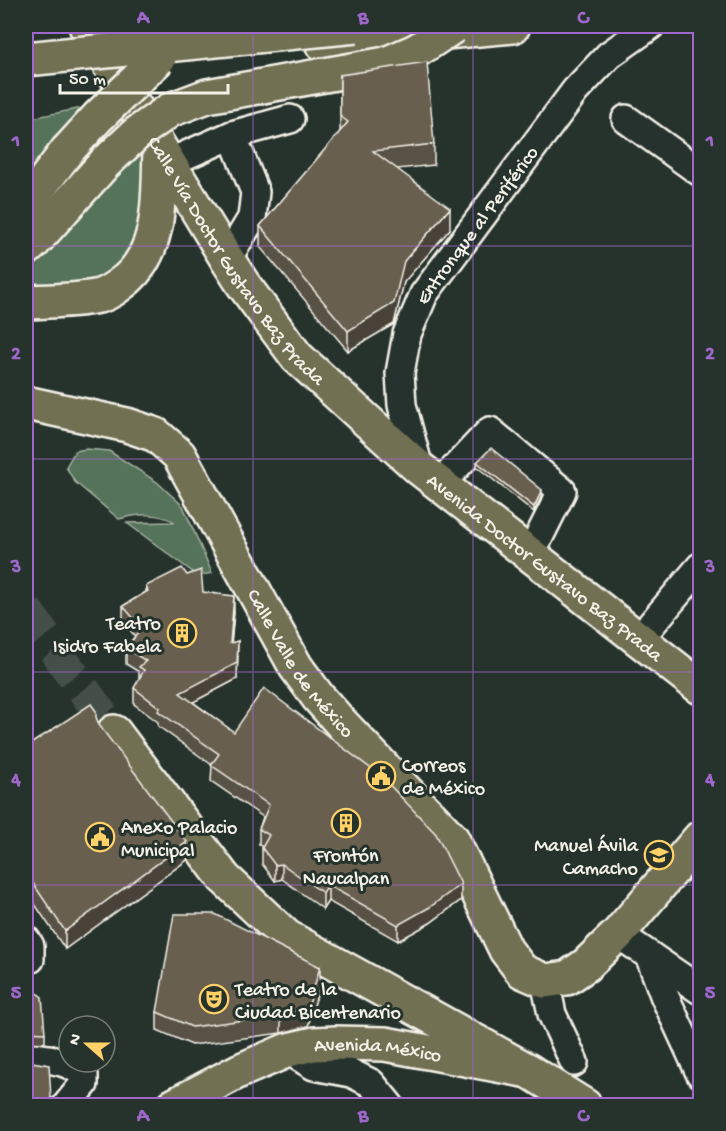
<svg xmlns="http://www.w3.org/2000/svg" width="726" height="1131" font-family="'Gochi Hand',sans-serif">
<rect width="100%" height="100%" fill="#26332d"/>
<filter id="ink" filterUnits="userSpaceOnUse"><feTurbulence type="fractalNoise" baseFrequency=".0167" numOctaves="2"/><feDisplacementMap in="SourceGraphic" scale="12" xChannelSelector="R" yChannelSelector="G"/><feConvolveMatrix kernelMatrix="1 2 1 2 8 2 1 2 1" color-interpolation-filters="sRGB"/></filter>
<g filter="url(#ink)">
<path fill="#55725a" stroke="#a4b2a1" stroke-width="1.5" d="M 82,108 L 26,184 L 26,119 Z
M 143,136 L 148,232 L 105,283 L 26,290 L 26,266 L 52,248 L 64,230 Z
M 86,449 L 109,451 L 157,482 L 183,506 L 212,573 L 198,576 L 127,523 L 175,522 C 156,512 139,514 119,519 L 75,482 L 66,467 L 75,451 Z"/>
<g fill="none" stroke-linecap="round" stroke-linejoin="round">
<path stroke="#455049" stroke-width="33" stroke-dasharray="33 16" stroke-linecap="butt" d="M 26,610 L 114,732"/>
<g stroke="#f4f1e8" stroke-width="32">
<g id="minor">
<path d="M 626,119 L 700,172"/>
<path d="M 168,163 L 232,135 L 290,119"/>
<path d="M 227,259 L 252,218 L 255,192 L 232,135"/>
<path id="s1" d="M 419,468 L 402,405 L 400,373 L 407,334 L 424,294 L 575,91 L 609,55 L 650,26"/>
<path d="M 439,485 L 490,431 L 562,491 L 530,555"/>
<path d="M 639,639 L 700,567"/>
<path d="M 618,934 L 700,990"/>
<path d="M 26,940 L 30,946 L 30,959 L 26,961"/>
<path d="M 649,955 L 664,995 L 700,1073"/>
<path d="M 545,981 L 552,1014 L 574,1062"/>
<path d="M 288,1050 L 314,1066 L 351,1073 L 371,1083 L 390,1106"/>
<path d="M 26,1056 C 47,1059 66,1059 84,1074 L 84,1084 L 66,1106"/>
</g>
</g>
<g stroke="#f4f1e8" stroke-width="38">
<g id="major">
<path id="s2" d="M 86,26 L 227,259 L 243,284 L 297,357 L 419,468 L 700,687"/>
<path d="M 322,43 L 513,26"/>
<path d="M 26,205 L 67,151"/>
<path d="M 26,302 C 49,301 76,301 99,296 C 110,293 118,286 127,279 C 163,247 158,194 160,150"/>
<path id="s3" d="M 26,403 L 127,425 L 156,435 L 179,455 L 296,667 L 318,697 L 343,725 L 452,839 L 506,950 L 522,971 L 545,981 L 567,978 L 586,965 L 618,934 L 700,838"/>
<path d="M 114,732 L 224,878 L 287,937 L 529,1071"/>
<path id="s4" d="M 173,1106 L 239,1071 L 288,1050 L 314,1044 L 336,1043 L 385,1044 L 529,1071 L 585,1106"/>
</g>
</g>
<g stroke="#f4f1e8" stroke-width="38">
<path id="highway" d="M 26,249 L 34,242 L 105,163"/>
</g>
<use href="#minor" stroke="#26332d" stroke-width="27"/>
<use href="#major" stroke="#716f52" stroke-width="33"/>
<use href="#highway" stroke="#716f52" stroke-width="33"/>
<g stroke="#f4f1e8" stroke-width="38" stroke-linecap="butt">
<path id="major-bridge" d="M 67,151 L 98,117 L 159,58"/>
</g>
<g stroke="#f4f1e8" stroke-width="38" stroke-linecap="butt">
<path id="highway-bridge" d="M 26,59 L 356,26
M 105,163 L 136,134 L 170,110 L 207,96 L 386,64 L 416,51 L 454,26"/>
</g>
<use href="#major-bridge" stroke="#716f52" stroke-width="33"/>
<use href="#highway-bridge" stroke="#716f52" stroke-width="33"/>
</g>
<path fill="#595145" stroke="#f4f1e8" stroke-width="1.5" d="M 340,75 L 434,144 L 434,165 L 397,169 L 450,229 L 404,282 L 394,324 L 348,351 L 260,247 L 260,226 L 340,132 Z
M 477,462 L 542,495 L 534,512 L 477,467 Z
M 146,586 L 203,592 L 234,612 L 231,642 L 238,656 L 237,679 L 193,702 L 461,900 L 430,923 L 398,941 L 328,901 L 323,909 L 282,879 L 275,881 L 262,864 L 262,848 L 263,847 L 259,844 L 259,829 L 263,817 L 211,781 L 212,765 L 158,726 L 158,722 L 134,704 L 134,688 L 139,680 L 139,672 L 126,664 L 126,648 L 135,636 L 123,622 L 123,606 L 146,592 Z
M 96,718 L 99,725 L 187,860 L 65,949 L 26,891 L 26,747 Z
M 26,985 L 45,1033 L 45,1043 L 26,1042 Z
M 320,985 L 308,1026 L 281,1033 L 192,1045 L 157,1030 L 157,1012 Z"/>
<path fill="#484238" stroke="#f4f1e8" stroke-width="1.5" d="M 450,208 L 450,229 L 404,282 L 394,324 L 348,351 L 348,331 L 404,261 Z
M 542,490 L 542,495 L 534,512 L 534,507 Z
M 234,596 L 234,612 L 230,658 L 230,643 Z
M 238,641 L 237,679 L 180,709 L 180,693 Z
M 187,842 L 187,860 L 65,949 L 65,931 Z
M 282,864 L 282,879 L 275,881 L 275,865 Z
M 461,884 L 461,900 L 430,923 L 398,941 L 398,925 Z
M 328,885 L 328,901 L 323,909 L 323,893 Z
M 320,967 L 320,985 L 308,1026 L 281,1033 L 281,1015 Z
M 51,1098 L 51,1106 L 43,1106 Z"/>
<path fill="#675e50" stroke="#f4f1e8" stroke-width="1.5" d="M 427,62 L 434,144 L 373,151 L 450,208 L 404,261 L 394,303 L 348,331 L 260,226 L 348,122 L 340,116 L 340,75 Z
M 491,448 L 542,490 L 534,507 L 477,462 Z
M 182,568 L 187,575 L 201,570 L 203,592 L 234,596 L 230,643 L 238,641 L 237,663 L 180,693 L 234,732 L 264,688 L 382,777 L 436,834 L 461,884 L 430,907 L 398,925 L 328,885 L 323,893 L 282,864 L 275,865 L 262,848 L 269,835 L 259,829 L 269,805 L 211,765 L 219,754 L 158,711 L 160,708 L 134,688 L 144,670 L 139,667 L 146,661 L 126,648 L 142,628 L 123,606 L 148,591 L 146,586 Z
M 91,704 L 96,711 L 96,717 L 99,725 L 187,842 L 65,931 L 26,873 L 26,747 Z
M 174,914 L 215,914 L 320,967 L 308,1008 L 281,1015 L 192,1027 L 157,1012 Z
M 26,985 L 42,997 L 45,1033 L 26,1032 Z
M 26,1061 L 49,1065 L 51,1098 L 43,1106 L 26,1106 Z"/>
</g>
<path fill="none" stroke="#9f67cb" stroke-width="1.5" stroke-opacity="0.55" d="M 253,26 L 253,1106M 473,26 L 473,1106M 26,246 L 700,246M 26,459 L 700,459M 26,672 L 700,672M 26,885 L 700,885"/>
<defs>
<g id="building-ring" transform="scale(1.5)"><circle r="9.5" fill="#26332d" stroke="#ffd166" stroke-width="1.5"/><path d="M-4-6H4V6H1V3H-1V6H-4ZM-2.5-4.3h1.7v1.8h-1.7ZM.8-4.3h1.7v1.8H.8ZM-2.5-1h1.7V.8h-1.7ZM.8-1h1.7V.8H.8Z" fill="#ffd166"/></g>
<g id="civic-ring" transform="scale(1.5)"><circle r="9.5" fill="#26332d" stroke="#ffd166" stroke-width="1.5"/><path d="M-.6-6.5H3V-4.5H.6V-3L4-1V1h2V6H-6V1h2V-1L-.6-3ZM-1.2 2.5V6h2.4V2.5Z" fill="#ffd166"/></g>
<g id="school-ring" transform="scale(1.5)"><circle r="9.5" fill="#26332d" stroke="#ffd166" stroke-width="1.5"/><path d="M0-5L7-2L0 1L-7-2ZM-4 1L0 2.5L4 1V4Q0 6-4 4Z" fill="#ffd166"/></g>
<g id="theatre-ring" transform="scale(1.5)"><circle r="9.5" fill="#26332d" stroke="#ffd166" stroke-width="1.5"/><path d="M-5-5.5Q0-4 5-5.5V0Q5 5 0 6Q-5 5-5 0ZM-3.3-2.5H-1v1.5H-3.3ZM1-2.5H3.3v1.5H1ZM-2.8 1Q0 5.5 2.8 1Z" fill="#ffd166"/></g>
</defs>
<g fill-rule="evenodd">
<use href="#building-ring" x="182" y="633"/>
<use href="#civic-ring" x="381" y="776"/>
<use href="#building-ring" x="346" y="823"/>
<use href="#civic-ring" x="100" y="837"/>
<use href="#school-ring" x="659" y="855"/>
<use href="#theatre-ring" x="214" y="999"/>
</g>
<g text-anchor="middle" stroke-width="6" stroke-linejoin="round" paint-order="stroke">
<g font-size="20" fill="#f4f1e8" stroke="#26332d">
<text dy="7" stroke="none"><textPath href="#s1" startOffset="267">Entronque al Periférico</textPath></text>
<text dy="7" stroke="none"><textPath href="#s2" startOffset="279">Calle Vía Doctor Gustavo Baz Prada</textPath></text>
<text dy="7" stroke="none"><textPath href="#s2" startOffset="718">Avenida Doctor Gustavo Baz Prada</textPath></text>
<text dy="7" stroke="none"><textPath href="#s3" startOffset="406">Calle Valle de México</textPath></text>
<text dy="7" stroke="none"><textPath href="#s4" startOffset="219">Avenida México</textPath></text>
</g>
<g font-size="20" fill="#f4f1e8" stroke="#26332d" text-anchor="start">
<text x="161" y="629" text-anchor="end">Teatro<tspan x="161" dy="23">Isidro Fabela</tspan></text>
<text x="402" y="771">Correos<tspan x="402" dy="23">de México</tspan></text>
<text x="121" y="833">Anexo Palacio<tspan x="121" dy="23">Municipal</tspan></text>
<text x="638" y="851" text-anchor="end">Manuel Ávila<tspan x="638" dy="23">Camacho</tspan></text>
<text x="346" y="861" text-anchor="middle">Frontón<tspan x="346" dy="23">Naucalpan</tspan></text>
<text x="235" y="995">Teatro de la<tspan x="235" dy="23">Ciudad Bicentenario</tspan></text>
</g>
</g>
<rect width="726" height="1131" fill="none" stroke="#26332d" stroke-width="66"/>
<g transform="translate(87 1044) rotate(291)"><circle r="28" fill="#26332d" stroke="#787f78" stroke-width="1.5"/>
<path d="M0-4.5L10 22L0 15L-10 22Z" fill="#ffd166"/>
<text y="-9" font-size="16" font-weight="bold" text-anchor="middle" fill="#f4f1e8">N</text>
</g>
<path d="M60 84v9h168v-9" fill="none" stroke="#f4f1e8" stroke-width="3"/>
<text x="69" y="84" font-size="18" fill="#f4f1e8" stroke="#26332d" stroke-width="4.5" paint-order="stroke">50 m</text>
<rect x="33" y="33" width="660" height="1065" fill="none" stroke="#9f67cb" stroke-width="2"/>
<g font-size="20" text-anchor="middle" font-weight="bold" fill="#9f67cb">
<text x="143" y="23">A</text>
<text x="363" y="23">B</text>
<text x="583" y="23">C</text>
<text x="16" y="146">1</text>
<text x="710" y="146">1</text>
<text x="16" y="359">2</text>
<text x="710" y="359">2</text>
<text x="16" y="572">3</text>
<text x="710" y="572">3</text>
<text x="16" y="785">4</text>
<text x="710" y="785">4</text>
<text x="16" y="998">5</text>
<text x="710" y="998">5</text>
<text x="143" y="1121">A</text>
<text x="363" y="1121">B</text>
<text x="583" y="1121">C</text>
</g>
</svg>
